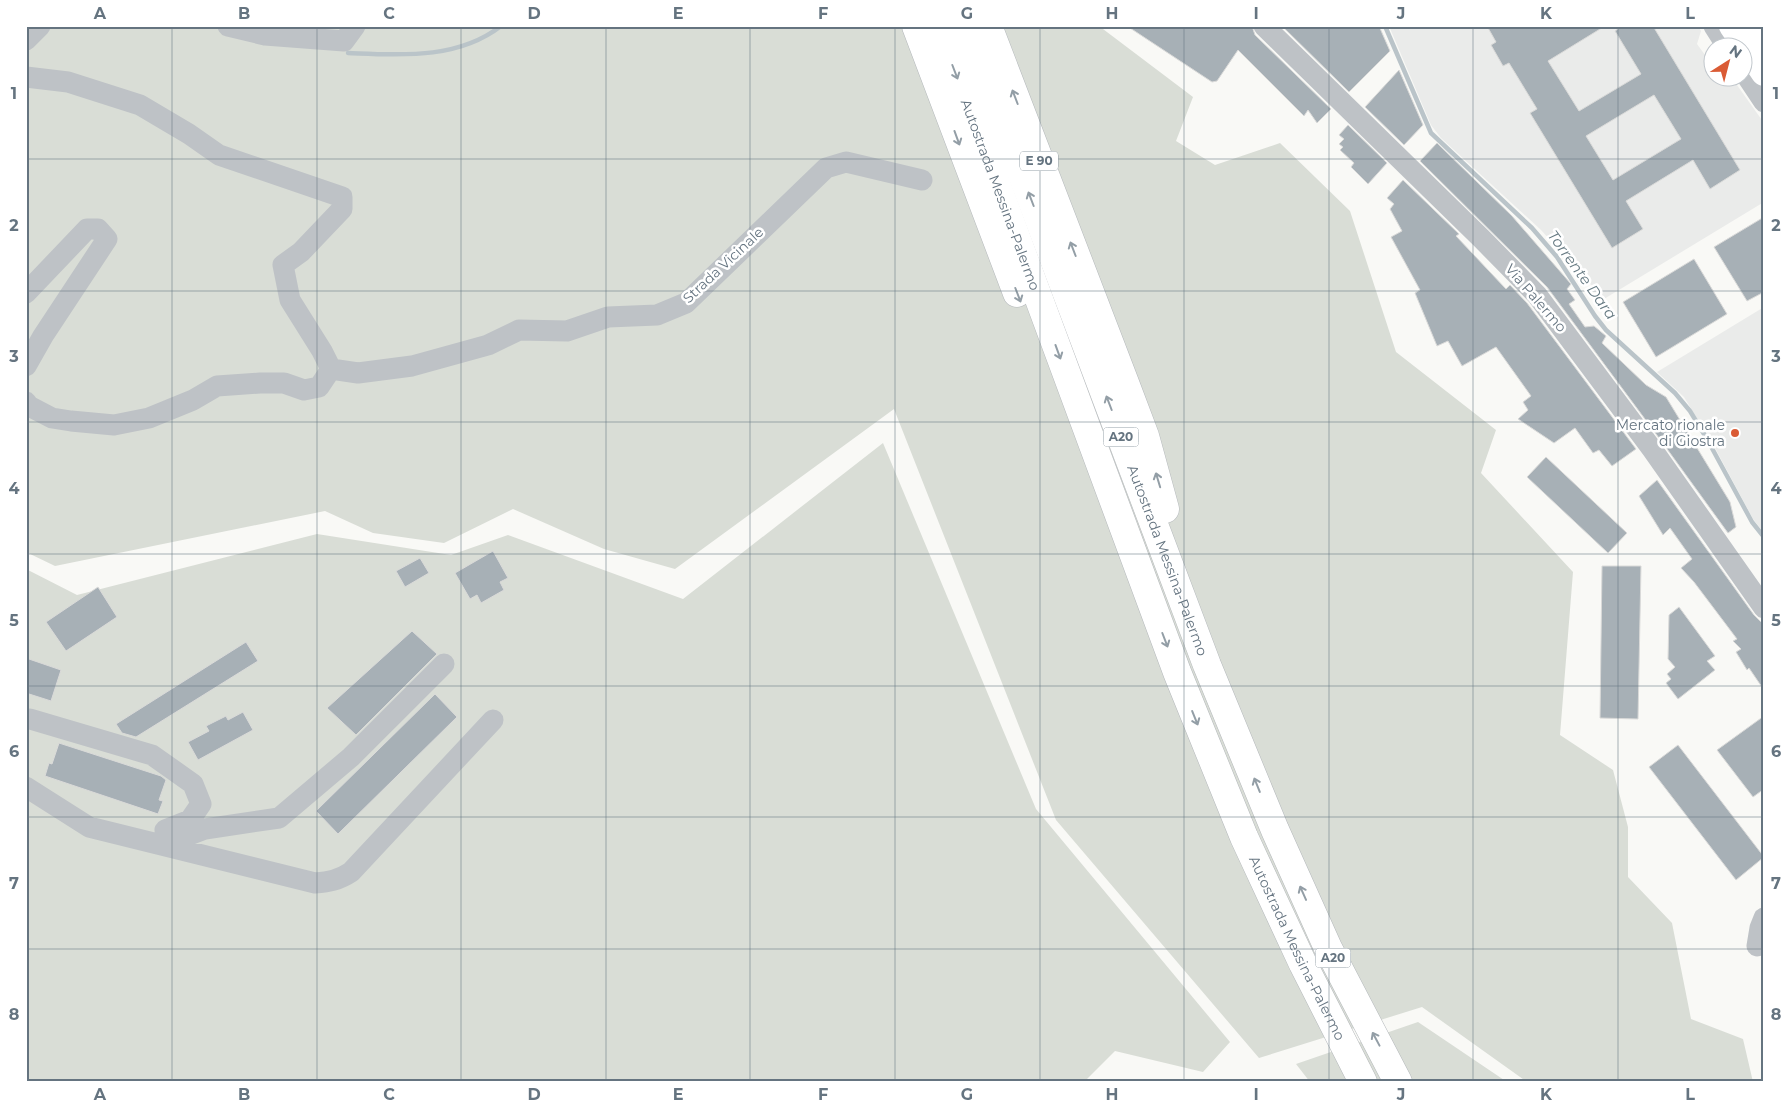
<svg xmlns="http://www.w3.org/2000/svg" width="1790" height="1108" font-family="Montserrat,sans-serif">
<rect width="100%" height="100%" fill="#f9f9f6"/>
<path fill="#eaebea" d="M 1389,26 L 1698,26 L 1701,31 L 1697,44 L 1705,55 L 1712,57 L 1712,78 L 1732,78 L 1764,123 L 1764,202 L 1604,299 L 1541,230 L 1441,138 L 1431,125 Z
M 1764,307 L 1764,533 L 1753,519 L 1715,448 L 1684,397 L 1657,372 Z"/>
<path fill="#d9ddd6" d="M 26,26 L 1099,26 L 1193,97 L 1176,141 L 1215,165 L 1280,143 L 1350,211 L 1396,352 L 1496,430 L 1481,473 L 1573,572 L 1560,735 L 1613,770 L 1628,827 L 1628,877 L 1672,923 L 1691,1019 L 1743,1039 L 1753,1082 L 1527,1082 L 1422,1007 L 1259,1058 L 1056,820 L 894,409 L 675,569 L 604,549 L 513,509 L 444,543 L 373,533 L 325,511 L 55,566 L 26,552 Z
M 883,443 L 1036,809 L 1230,1042 L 1203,1072 L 1115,1051 L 1084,1082 L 26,1082 L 26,569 L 77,595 L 317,534 L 451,555 L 508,535 L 683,599 Z
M 1418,1022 L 1507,1082 L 1310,1082 L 1296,1064 Z"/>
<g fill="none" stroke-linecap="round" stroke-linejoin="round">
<path stroke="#bac4c9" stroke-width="4.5" d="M 1385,26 L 1431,133 L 1532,228 L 1557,257 L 1595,316 L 1606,330 L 1675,393 L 1690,411 L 1707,439 L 1752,522 L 1764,537
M 348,53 C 400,55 457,60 501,26"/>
</g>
<path fill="#a7b0b6" stroke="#dadad9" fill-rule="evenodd" d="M 1127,26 L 1252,26 L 1255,35 L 1331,109 L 1317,123 L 1308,110 L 1304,116 L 1238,50 L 1217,81 L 1212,82 Z
M 1282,26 L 1379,26 L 1390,51 L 1349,92 Z
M 1487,26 L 1605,26 L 1548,61 L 1579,111 L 1641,74 L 1615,31 L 1622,26 L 1653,26 L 1740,170 L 1710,189 L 1693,160 L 1626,201 L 1643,229 L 1612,248 L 1530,113 L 1537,109 L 1509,63 L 1503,66 L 1491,45 L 1496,42 ZM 1654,95 L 1681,139 L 1613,180 L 1586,136 Z
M 1399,70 L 1423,125 L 1404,145 L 1365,107 Z
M 1348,125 L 1387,163 L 1368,184 L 1351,167 L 1354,163 L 1340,150 L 1343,147 L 1339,144 L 1344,139 L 1339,135 Z
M 1437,143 L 1512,216 L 1571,284 L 1567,289 L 1575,300 L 1569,304 L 1585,327 L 1594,326 L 1606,336 L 1602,343 L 1646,385 L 1666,397 L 1730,502 L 1736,527 L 1728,533 L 1662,442 L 1547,287 L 1420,161 Z
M 1403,180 L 1459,234 L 1456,236 L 1506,289 L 1510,285 L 1527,303 L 1636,449 L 1612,466 L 1599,450 L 1593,453 L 1575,428 L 1554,443 L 1518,419 L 1528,410 L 1523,402 L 1531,396 L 1496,347 L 1462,366 L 1448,341 L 1437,346 L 1415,293 L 1420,290 L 1391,237 L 1402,231 L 1390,209 L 1394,204 L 1387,198 Z
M 1764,217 L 1764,292 L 1747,301 L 1714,247 Z
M 1694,259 L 1727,314 L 1656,357 L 1623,302 Z
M 1546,457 L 1627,533 L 1608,553 L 1527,477 Z
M 1657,480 L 1754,615 L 1764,625 L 1764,690 L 1749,668 L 1747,670 L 1736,652 L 1741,649 L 1733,641 L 1737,639 L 1694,582 L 1681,568 L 1692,559 L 1670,528 L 1663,535 L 1639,496 Z
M 493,551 L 508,578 L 500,582 L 504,590 L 481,603 L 477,595 L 470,599 L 455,573 Z
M 420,558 L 429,573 L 405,587 L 396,571 Z
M 1602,566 L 1641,566 L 1638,719 L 1600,718 Z
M 98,587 L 117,617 L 66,651 L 46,622 Z
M 1679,607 L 1715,656 L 1707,661 L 1715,670 L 1678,699 L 1666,683 L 1671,679 L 1667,674 L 1675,667 L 1668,659 L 1669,615 Z
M 412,631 L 437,654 L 356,735 L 327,708 Z
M 246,642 L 258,661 L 136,737 L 122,733 L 116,724 Z
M 26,658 L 61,670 L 51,701 L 26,693 Z
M 435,694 L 457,717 L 338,834 L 316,811 Z
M 243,712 L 253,730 L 198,760 L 188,742 L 209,731 L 206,726 L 226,716 L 228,720 Z
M 1764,716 L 1764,789 L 1753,797 L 1717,750 Z
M 59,743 L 161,776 L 166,780 L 159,800 L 163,801 L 158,814 L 45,776 L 49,763 L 52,764 Z
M 1678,745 L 1764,857 L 1736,880 L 1649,767 Z"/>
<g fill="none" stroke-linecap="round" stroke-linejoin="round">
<g stroke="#b4b9bd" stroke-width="28">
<path id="major" d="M 1732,26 L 1764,73
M 1755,26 L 1764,39"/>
</g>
<g stroke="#b4b8bb" stroke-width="29">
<g id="highway">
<path d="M 916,26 L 1017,293"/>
<path id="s1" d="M 938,26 L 1177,672 L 1244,837 L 1303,964 L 1363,1082"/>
<path id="s2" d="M 966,26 L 1207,665 L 1275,830 L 1328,948 L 1398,1082"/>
<path d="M 988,26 L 1125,383 L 1145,436 L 1165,509"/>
</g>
</g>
<path stroke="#bec2c6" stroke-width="21" d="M 228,26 L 265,35 L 344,41 L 355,26
M 1264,26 L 1481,238 L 1537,295 L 1652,449 L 1764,608
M 1714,26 L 1728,48
M 26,40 L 40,26
M 1742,69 L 1764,102
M 26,77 L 68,82 L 140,105 L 189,134 L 219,155 L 342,197 L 342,209 L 301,252 L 283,265 L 290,300 L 322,351 L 331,369 L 319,387 L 304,390 L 284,383 L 260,383 L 217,386 L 193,400 L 149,418 L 114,425 L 71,421 L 52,418 L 29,406 L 26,402
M 26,293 L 87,229 L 98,229 L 107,239 L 43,336 L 26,366
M 331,369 L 358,373 L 412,366 L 488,345 L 519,330 L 567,331 L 608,317 L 657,315 L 686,303 L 826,168 L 846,162 L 922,180
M 30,719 L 152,755 L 193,784 L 201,804 L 190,820 L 165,830
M 26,787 L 89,827 L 315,883 C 329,882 339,880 351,872 L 493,720
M 163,845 L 205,829 L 279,818 L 351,757 L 444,664
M 1757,946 L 1760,928 L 1764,918"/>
<use href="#major" stroke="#fff" stroke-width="26"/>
<use href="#highway" stroke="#fff" stroke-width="28"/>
</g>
<defs><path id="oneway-shaft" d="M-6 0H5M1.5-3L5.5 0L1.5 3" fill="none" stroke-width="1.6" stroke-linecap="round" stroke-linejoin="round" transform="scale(1.25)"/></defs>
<g stroke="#939ea6">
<use href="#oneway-shaft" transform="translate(955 72) rotate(69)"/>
<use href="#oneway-shaft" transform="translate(1015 97) rotate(-111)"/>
<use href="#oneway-shaft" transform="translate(957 138) rotate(70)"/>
<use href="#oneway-shaft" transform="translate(1031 199) rotate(-111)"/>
<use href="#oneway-shaft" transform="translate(1073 249) rotate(-111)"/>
<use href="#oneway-shaft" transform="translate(1018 295) rotate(69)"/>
<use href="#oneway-shaft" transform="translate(1058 352) rotate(70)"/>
<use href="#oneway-shaft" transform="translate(1109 403) rotate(-111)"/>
<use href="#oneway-shaft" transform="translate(1158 480) rotate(-107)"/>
<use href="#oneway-shaft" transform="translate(1165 640) rotate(69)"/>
<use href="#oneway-shaft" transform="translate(1195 718) rotate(68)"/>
<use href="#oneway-shaft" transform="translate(1257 785) rotate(-112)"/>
<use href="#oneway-shaft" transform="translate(1303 893) rotate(-114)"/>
<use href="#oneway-shaft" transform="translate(1376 1039) rotate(-118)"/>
</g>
<path fill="none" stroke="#657480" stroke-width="1" stroke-opacity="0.55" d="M 172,26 L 172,1082M 317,26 L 317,1082M 461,26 L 461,1082M 606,26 L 606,1082M 750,26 L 750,1082M 895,26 L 895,1082M 1040,26 L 1040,1082M 1184,26 L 1184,1082M 1329,26 L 1329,1082M 1473,26 L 1473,1082M 1618,26 L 1618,1082M 26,159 L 1764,159M 26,291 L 1764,291M 26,422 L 1764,422M 26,554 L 1764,554M 26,686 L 1764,686M 26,817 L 1764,817M 26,949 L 1764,949"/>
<circle fill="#da5b35" stroke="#fff" stroke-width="2" cx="1735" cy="433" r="5"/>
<g text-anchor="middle" stroke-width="5" stroke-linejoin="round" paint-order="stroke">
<g fill="#fff" stroke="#939ea6" stroke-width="1">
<rect x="1020" y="151.5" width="38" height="19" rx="4"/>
<rect x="1103.5" y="427.5" width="35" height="19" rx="4"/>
<rect x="1315.5" y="948.5" width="35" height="19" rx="4"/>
</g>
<g font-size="12" font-weight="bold" fill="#657480">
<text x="1039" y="165">E 90</text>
<text x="1121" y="441">A20</text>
<text x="1333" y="962">A20</text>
</g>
<g font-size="14" fill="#657480" stroke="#fff">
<text dy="5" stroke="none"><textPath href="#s1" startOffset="180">Autostrada Messina-Palermo</textPath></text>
<text transform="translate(723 265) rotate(-43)" y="5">Strada Vicinale</text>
<text transform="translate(1536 298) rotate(49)" y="5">Via Palermo</text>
<text dy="5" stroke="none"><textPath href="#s2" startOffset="571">Autostrada Messina-Palermo</textPath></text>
<text dy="5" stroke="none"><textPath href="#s1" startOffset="990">Autostrada Messina-Palermo</textPath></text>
</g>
<g font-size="14" fill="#657480" stroke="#fff" text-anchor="end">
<text x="1725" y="430">Mercato rionale<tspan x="1725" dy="16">di Giostra</tspan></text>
</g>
<g font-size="15" font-style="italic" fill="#657981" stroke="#fff">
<text transform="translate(1582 275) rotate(54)" y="5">Torrente Dara</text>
</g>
</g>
<rect width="1790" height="1108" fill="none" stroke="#ffffff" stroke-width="55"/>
<g transform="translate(1728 62) rotate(36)"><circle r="24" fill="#ffffff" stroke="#c1c7cc"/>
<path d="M0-4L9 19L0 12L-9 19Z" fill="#da5b35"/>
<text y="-8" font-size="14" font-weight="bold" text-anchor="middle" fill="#657480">N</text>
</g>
<rect x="28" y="28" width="1734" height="1052" fill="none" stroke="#657480" stroke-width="2"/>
<g font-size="16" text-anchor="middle" font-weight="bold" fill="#657480">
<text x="100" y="19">A</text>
<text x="244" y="19">B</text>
<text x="389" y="19">C</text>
<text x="534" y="19">D</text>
<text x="678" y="19">E</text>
<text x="823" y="19">F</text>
<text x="967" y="19">G</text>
<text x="1112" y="19">H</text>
<text x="1256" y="19">I</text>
<text x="1401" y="19">J</text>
<text x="1546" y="19">K</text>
<text x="1690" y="19">L</text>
<text x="14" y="99">1</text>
<text x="1776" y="99">1</text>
<text x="14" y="231">2</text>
<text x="1776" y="231">2</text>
<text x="14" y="362">3</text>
<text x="1776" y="362">3</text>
<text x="14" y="494">4</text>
<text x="1776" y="494">4</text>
<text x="14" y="626">5</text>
<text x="1776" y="626">5</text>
<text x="14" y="757">6</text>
<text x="1776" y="757">6</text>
<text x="14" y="889">7</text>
<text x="1776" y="889">7</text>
<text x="14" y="1020">8</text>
<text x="1776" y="1020">8</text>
<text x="100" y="1100">A</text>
<text x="244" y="1100">B</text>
<text x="389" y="1100">C</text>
<text x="534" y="1100">D</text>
<text x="678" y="1100">E</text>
<text x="823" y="1100">F</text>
<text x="967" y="1100">G</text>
<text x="1112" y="1100">H</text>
<text x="1256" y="1100">I</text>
<text x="1401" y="1100">J</text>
<text x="1546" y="1100">K</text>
<text x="1690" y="1100">L</text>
</g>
</svg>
